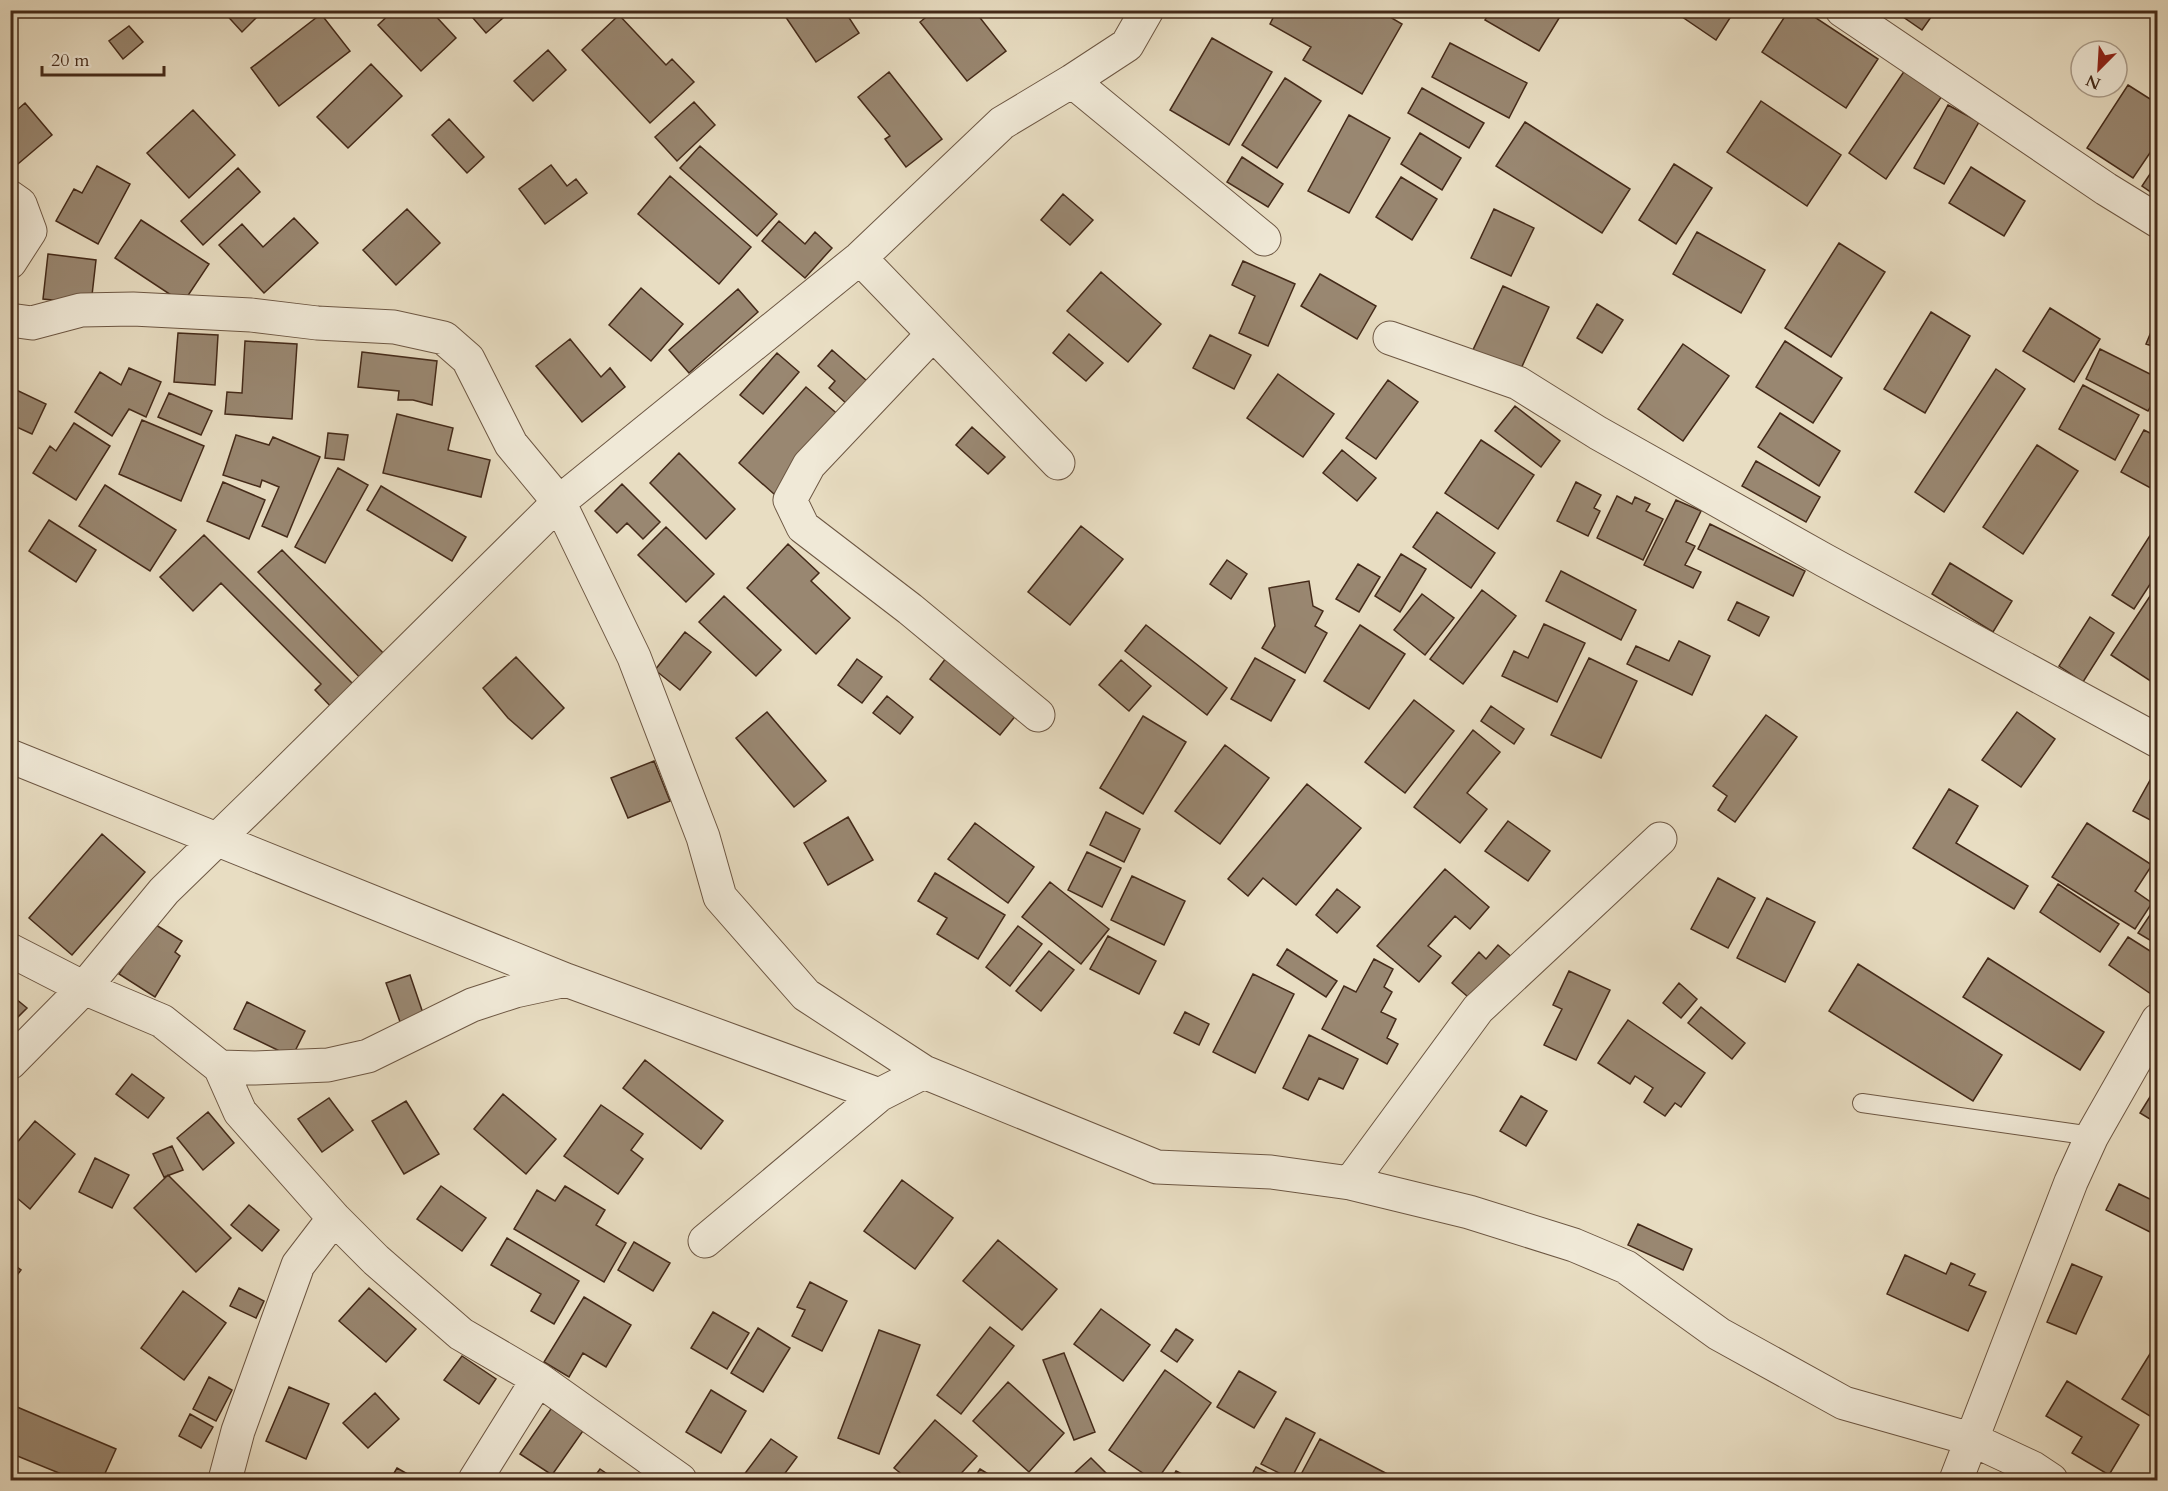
<svg xmlns="http://www.w3.org/2000/svg" width="2168" height="1491" font-family="Cardo,serif">
<rect width="100%" height="100%" fill="#e8ddc2"/>
<filter id="stains"><feTurbulence type="fractalNoise" baseFrequency=".00333" numOctaves="4"/><feColorMatrix values="0 0 0 0 .2 0 0 0 0 .09 0 0 0 0 .02 0 0 0 .5 -.17"/></filter>
<radialGradient id="worn" r=".72"><stop offset=".6" stop-color="#630" stop-opacity="0"/><stop offset="1" stop-color="#630" stop-opacity=".3"/></radialGradient>
<path fill="#998771" stroke="#442a19" stroke-width="1.5" d="M 222,10 L 264,10 L 242,32 Z
M 394,10 L 430,10 L 456,38 L 421,71 L 378,25 Z
M 466,10 L 512,10 L 486,33 Z
M 781,10 L 844,10 L 859,33 L 816,62 Z
M 935,10 L 974,10 L 1006,51 L 967,81 L 920,22 Z
M 1277,10 L 1384,10 L 1383,13 L 1402,24 L 1362,94 L 1303,60 L 1311,47 L 1270,24 Z
M 1491,10 L 1553,10 L 1561,15 L 1539,51 L 1485,20 Z
M 1672,10 L 1735,10 L 1716,40 Z
M 1789,10 L 1804,10 L 1878,59 L 1846,108 L 1762,52 Z
M 1893,10 L 1936,10 L 1922,30 Z
M 321,14 L 350,51 L 279,106 L 251,68 Z
M 619,15 L 666,65 L 672,59 L 694,82 L 650,123 L 582,50 Z
M 129,26 L 143,42 L 123,59 L 109,41 Z
M 1212,38 L 1272,72 L 1229,145 L 1170,110 Z
M 1450,43 L 1527,83 L 1509,118 L 1432,77 Z
M 548,50 L 566,70 L 533,101 L 514,81 Z
M 371,64 L 402,96 L 348,148 L 317,117 Z
M 1907,67 L 1944,93 L 1886,179 L 1849,153 Z
M 889,72 L 942,139 L 906,167 L 885,139 L 890,136 L 858,97 Z
M 1285,78 L 1321,101 L 1277,168 L 1242,145 Z
M 2128,85 L 2158,104 L 2158,141 L 2133,178 L 2087,148 Z
M 1422,88 L 1484,123 L 1469,148 L 1408,113 Z
M 1761,101 L 1841,155 L 1807,206 L 1727,152 Z
M 694,102 L 715,125 L 677,161 L 655,137 Z
M 25,103 L 52,135 L 12,169 L 10,116 Z
M 1948,105 L 1979,122 L 1944,184 L 1914,168 Z
M 193,110 L 235,155 L 189,198 L 147,153 Z
M 1349,115 L 1390,138 L 1349,213 L 1308,191 Z
M 449,119 L 484,157 L 467,173 L 432,135 Z
M 1525,122 L 1630,189 L 1602,233 L 1496,166 Z
M 1420,133 L 1461,158 L 1442,190 L 1401,164 Z
M 700,146 L 777,214 L 757,236 L 680,168 Z
M 1242,157 L 1283,184 L 1268,207 L 1227,182 Z
M 2158,162 L 2158,197 L 2142,186 Z
M 1674,164 L 1712,188 L 1676,244 L 1639,220 Z
M 551,165 L 567,186 L 576,179 L 587,193 L 545,224 L 519,189 Z
M 97,166 L 130,184 L 98,244 L 56,221 L 74,189 L 82,193 Z
M 1971,167 L 2025,201 L 2004,236 L 1949,203 Z
M 238,168 L 260,192 L 203,245 L 181,221 Z
M 670,176 L 751,247 L 719,284 L 638,214 Z
M 1401,177 L 1437,199 L 1412,240 L 1376,217 Z
M 1063,194 L 1093,220 L 1070,245 L 1041,220 Z
M 407,209 L 440,243 L 396,285 L 363,250 Z
M 1494,209 L 1534,228 L 1511,276 L 1471,258 Z
M 294,218 L 318,243 L 264,293 L 219,245 L 242,224 L 263,247 Z
M 141,220 L 209,264 L 183,303 L 115,258 Z
M 779,221 L 805,244 L 815,232 L 832,248 L 805,278 L 762,241 Z
M 1697,232 L 1765,270 L 1741,313 L 1673,274 Z
M 1839,243 L 1885,272 L 1831,357 L 1785,328 Z
M 48,254 L 96,260 L 91,304 L 43,299 Z
M 1243,261 L 1295,284 L 1268,346 L 1239,333 L 1255,296 L 1232,285 Z
M 1101,272 L 1161,324 L 1128,362 L 1067,311 Z
M 1320,274 L 1376,306 L 1357,339 L 1301,306 Z
M 1503,286 L 1549,307 L 1519,373 L 1472,352 Z
M 641,288 L 683,324 L 651,361 L 609,325 Z
M 738,289 L 758,312 L 689,373 L 669,350 Z
M 1597,304 L 1623,320 L 1602,353 L 1577,338 Z
M 2050,308 L 2100,339 L 2074,382 L 2023,351 Z
M 1931,312 L 1970,336 L 1925,413 L 1884,389 Z
M 2156,320 L 2158,320 L 2158,348 L 2146,344 Z
M 178,333 L 218,335 L 215,385 L 174,382 Z
M 1069,334 L 1103,363 L 1086,381 L 1053,353 Z
M 1210,335 L 1251,355 L 1234,389 L 1193,368 Z
M 570,339 L 601,377 L 610,368 L 625,387 L 582,422 L 536,366 Z
M 245,341 L 297,344 L 292,419 L 225,414 L 227,392 L 242,393 Z
M 1785,341 L 1842,378 L 1813,423 L 1756,387 Z
M 1683,344 L 1729,376 L 1683,441 L 1638,409 Z
M 2100,349 L 2158,378 L 2158,393 L 2148,411 L 2086,379 Z
M 832,350 L 867,381 L 847,404 L 829,388 L 835,381 L 818,366 Z
M 362,352 L 437,361 L 432,405 L 413,400 L 398,400 L 399,391 L 358,387 Z
M 777,353 L 799,372 L 763,414 L 740,395 Z
M 129,368 L 161,382 L 146,417 L 129,409 L 112,436 L 75,412 L 100,372 L 121,385 Z
M 1996,369 L 2025,389 L 1944,512 L 1915,492 Z
M 1278,374 L 1334,414 L 1303,457 L 1247,418 Z
M 1388,380 L 1418,402 L 1376,459 L 1346,438 Z
M 2083,385 L 2139,415 L 2115,460 L 2059,429 Z
M 10,387 L 46,404 L 32,434 L 10,424 Z
M 806,387 L 841,417 L 774,494 L 739,463 Z
M 169,393 L 212,411 L 201,435 L 158,417 Z
M 1515,406 L 1560,441 L 1541,467 L 1495,431 Z
M 1780,413 L 1840,451 L 1819,486 L 1758,447 Z
M 397,414 L 453,428 L 448,450 L 490,460 L 481,497 L 383,473 Z
M 142,420 L 204,446 L 181,501 L 119,474 Z
M 74,423 L 110,446 L 76,500 L 33,473 L 50,446 L 56,451 Z
M 972,427 L 1005,457 L 988,474 L 956,445 Z
M 2144,430 L 2158,437 L 2158,492 L 2121,472 Z
M 328,433 L 348,435 L 344,460 L 325,458 Z
M 236,435 L 269,445 L 273,437 L 320,457 L 287,537 L 262,526 L 279,487 L 262,480 L 260,487 L 223,475 Z
M 1481,440 L 1534,475 L 1498,529 L 1445,493 Z
M 2037,445 L 2078,471 L 2023,554 L 1983,527 Z
M 1342,450 L 1376,478 L 1357,501 L 1323,473 Z
M 679,453 L 735,509 L 706,539 L 650,483 Z
M 1756,461 L 1820,497 L 1806,522 L 1742,486 Z
M 338,468 L 368,485 L 325,563 L 295,547 Z
M 223,482 L 265,500 L 249,539 L 207,521 Z
M 1576,482 L 1601,495 L 1594,508 L 1600,511 L 1588,536 L 1557,521 Z
M 622,484 L 660,522 L 643,539 L 627,523 L 617,533 L 595,511 Z
M 105,485 L 176,530 L 150,571 L 79,526 Z
M 381,486 L 466,537 L 452,561 L 367,510 Z
M 1617,496 L 1632,504 L 1635,497 L 1650,504 L 1646,511 L 1663,519 L 1643,560 L 1597,538 Z
M 1676,500 L 1701,511 L 1686,542 L 1695,546 L 1685,565 L 1701,572 L 1693,588 L 1644,565 Z
M 1437,512 L 1495,553 L 1471,588 L 1413,547 Z
M 49,520 L 96,550 L 76,582 L 29,551 Z
M 2158,523 L 2158,572 L 2134,609 L 2112,595 Z
M 1710,524 L 1805,571 L 1793,596 L 1698,549 Z
M 1081,526 L 1123,559 L 1070,625 L 1028,592 Z
M 666,527 L 714,574 L 686,602 L 638,555 Z
M 204,535 L 359,690 L 336,712 L 315,690 L 321,684 L 221,583 L 193,611 L 160,577 Z
M 788,544 L 819,573 L 811,581 L 850,618 L 816,654 L 747,588 Z
M 282,550 L 392,662 L 368,686 L 258,572 Z
M 1401,554 L 1426,569 L 1400,612 L 1375,596 Z
M 1227,560 L 1247,574 L 1231,599 L 1210,584 Z
M 1950,563 L 2012,601 L 1993,632 L 1932,594 Z
M 1358,564 L 1380,577 L 1359,612 L 1336,599 Z
M 1561,571 L 1636,610 L 1621,640 L 1546,601 Z
M 1309,581 L 1313,606 L 1323,611 L 1315,626 L 1327,633 L 1305,673 L 1262,648 L 1275,626 L 1269,588 Z
M 2158,584 L 2158,673 L 2152,682 L 2111,655 Z
M 1482,590 L 1516,616 L 1463,684 L 1430,659 Z
M 1422,594 L 1454,618 L 1425,655 L 1394,630 Z
M 724,596 L 781,650 L 756,676 L 699,622 Z
M 1737,602 L 1769,617 L 1759,636 L 1728,620 Z
M 2090,617 L 2114,633 L 2083,682 L 2059,666 Z
M 1544,624 L 1585,643 L 1557,702 L 1502,676 L 1514,651 L 1528,658 Z
M 1146,625 L 1227,688 L 1207,715 L 1125,651 Z
M 1360,625 L 1405,654 L 1369,709 L 1324,681 Z
M 685,632 L 711,652 L 680,690 L 655,670 Z
M 1679,641 L 1710,656 L 1692,695 L 1627,664 L 1636,646 L 1669,661 Z
M 516,657 L 564,708 L 532,739 L 508,718 L 483,688 Z
M 946,658 L 1017,714 L 1000,735 L 930,679 Z
M 1255,658 L 1295,680 L 1271,721 L 1231,699 Z
M 1589,658 L 1637,681 L 1601,758 L 1551,735 Z
M 857,659 L 882,677 L 862,703 L 838,685 Z
M 1121,660 L 1151,686 L 1129,711 L 1099,685 Z
M 887,696 L 913,717 L 900,734 L 873,713 Z
M 1414,700 L 1454,731 L 1405,793 L 1365,762 Z
M 1491,706 L 1524,729 L 1514,744 L 1481,721 Z
M 767,712 L 826,781 L 794,807 L 736,738 Z
M 2017,712 L 2055,739 L 2021,787 L 1982,760 Z
M 1766,715 L 1797,737 L 1735,822 L 1718,810 L 1727,796 L 1713,786 Z
M 1143,716 L 1186,742 L 1143,814 L 1100,788 Z
M 1473,730 L 1500,752 L 1467,793 L 1487,809 L 1460,843 L 1414,807 Z
M 1225,745 L 1269,778 L 1220,844 L 1175,811 Z
M 654,761 L 670,801 L 628,818 L 611,778 Z
M 2158,766 L 2158,824 L 2133,811 Z
M 1307,784 L 1361,828 L 1296,905 L 1263,878 L 1248,896 L 1228,879 Z
M 1949,789 L 1978,806 L 1956,843 L 2028,886 L 2014,909 L 1913,848 Z
M 1106,812 L 1140,829 L 1124,862 L 1090,845 Z
M 848,817 L 873,860 L 828,885 L 804,843 Z
M 1508,821 L 1550,851 L 1528,881 L 1485,851 Z
M 975,823 L 1034,867 L 1008,903 L 948,859 Z
M 2087,823 L 2152,865 L 2135,891 L 2152,903 L 2135,929 L 2052,877 Z
M 102,834 L 145,872 L 72,955 L 29,918 Z
M 1087,852 L 1121,868 L 1102,907 L 1068,890 Z
M 1445,869 L 1489,907 L 1470,929 L 1455,916 L 1428,946 L 1441,956 L 1419,982 L 1377,946 Z
M 935,873 L 1005,915 L 978,959 L 937,934 L 947,918 L 918,901 Z
M 1132,876 L 1185,901 L 1164,945 L 1111,920 Z
M 1718,878 L 1755,898 L 1728,948 L 1691,929 Z
M 1050,882 L 1109,929 L 1081,964 L 1022,917 Z
M 2058,884 L 2119,924 L 2100,952 L 2040,912 Z
M 1337,889 L 1360,907 L 1337,933 L 1316,915 Z
M 1767,898 L 1815,922 L 1785,982 L 1737,958 Z
M 2156,906 L 2158,907 L 2158,945 L 2138,933 Z
M 156,925 L 182,941 L 175,952 L 180,956 L 155,997 L 119,974 L 144,934 L 148,936 Z
M 1018,926 L 1042,944 L 1010,986 L 986,967 Z
M 1108,936 L 1156,961 L 1139,994 L 1090,969 Z
M 2128,937 L 2158,956 L 2158,984 L 2151,994 L 2109,965 Z
M 1498,945 L 1514,959 L 1475,1003 L 1452,983 L 1479,952 L 1486,959 Z
M 1287,949 L 1337,981 L 1326,997 L 1277,965 Z
M 1049,951 L 1074,970 L 1041,1011 L 1016,991 Z
M 1988,958 L 2104,1032 L 2080,1070 L 1963,997 Z
M 1374,959 L 1393,969 L 1384,987 L 1392,992 L 1381,1012 L 1396,1019 L 1387,1038 L 1398,1044 L 1387,1064 L 1322,1029 L 1344,986 L 1356,992 Z
M 1858,964 L 2002,1055 L 1973,1101 L 1829,1011 Z
M 1569,971 L 1610,990 L 1576,1060 L 1544,1045 L 1562,1009 L 1553,1005 Z
M 1253,974 L 1294,994 L 1255,1073 L 1213,1052 Z
M 410,975 L 426,1022 L 403,1030 L 386,983 Z
M 1679,983 L 1697,999 L 1681,1018 L 1663,1003 Z
M 10,994 L 27,1008 L 10,1025 Z
M 247,1002 L 305,1031 L 292,1057 L 234,1029 Z
M 1701,1007 L 1745,1043 L 1732,1059 L 1688,1023 Z
M 1185,1012 L 1209,1024 L 1199,1045 L 1174,1033 Z
M 1628,1020 L 1705,1073 L 1681,1107 L 1675,1103 L 1665,1116 L 1644,1102 L 1653,1088 L 1635,1076 L 1630,1084 L 1598,1063 Z
M 1309,1035 L 1358,1059 L 1343,1089 L 1319,1078 L 1308,1100 L 1283,1088 Z
M 645,1060 L 723,1121 L 701,1149 L 623,1088 Z
M 132,1074 L 164,1098 L 148,1118 L 116,1094 Z
M 2158,1084 L 2158,1124 L 2140,1113 Z
M 503,1094 L 556,1139 L 526,1174 L 474,1129 Z
M 1521,1096 L 1547,1111 L 1526,1146 L 1500,1131 Z
M 329,1098 L 353,1130 L 322,1152 L 298,1119 Z
M 406,1101 L 439,1154 L 404,1174 L 372,1121 Z
M 601,1105 L 643,1134 L 631,1150 L 643,1159 L 618,1194 L 564,1156 Z
M 208,1112 L 234,1143 L 203,1170 L 177,1138 Z
M 35,1121 L 75,1154 L 30,1209 L 10,1192 L 10,1151 Z
M 172,1146 L 183,1170 L 164,1177 L 153,1154 Z
M 95,1158 L 129,1175 L 112,1208 L 79,1192 Z
M 168,1175 L 231,1238 L 196,1272 L 134,1208 Z
M 902,1180 L 953,1218 L 915,1269 L 864,1231 Z
M 2119,1184 L 2158,1203 L 2158,1236 L 2106,1210 Z
M 441,1186 L 486,1218 L 462,1251 L 417,1219 Z
M 565,1186 L 605,1210 L 596,1225 L 626,1243 L 604,1282 L 514,1229 L 537,1190 L 555,1201 Z
M 249,1205 L 279,1230 L 262,1251 L 231,1225 Z
M 1638,1224 L 1692,1249 L 1683,1270 L 1628,1245 Z
M 507,1238 L 579,1281 L 554,1324 L 531,1311 L 541,1294 L 491,1265 Z
M 998,1240 L 1057,1289 L 1022,1330 L 963,1281 Z
M 634,1242 L 670,1263 L 653,1291 L 618,1270 Z
M 1905,1255 L 1946,1274 L 1951,1263 L 1975,1274 L 1969,1285 L 1986,1292 L 1968,1331 L 1887,1294 Z
M 10,1262 L 21,1270 L 10,1284 Z
M 2072,1264 L 2102,1277 L 2076,1334 L 2047,1322 Z
M 810,1282 L 847,1301 L 822,1351 L 792,1336 L 805,1310 L 797,1307 Z
M 239,1288 L 264,1301 L 256,1318 L 230,1306 Z
M 369,1288 L 416,1329 L 386,1362 L 339,1321 Z
M 183,1291 L 226,1323 L 184,1380 L 141,1348 Z
M 584,1297 L 631,1325 L 606,1367 L 583,1353 L 569,1377 L 544,1362 Z
M 1101,1309 L 1150,1345 L 1123,1381 L 1074,1344 Z
M 713,1312 L 749,1333 L 727,1369 L 691,1348 Z
M 990,1327 L 1014,1346 L 961,1414 L 937,1395 Z
M 758,1328 L 790,1348 L 763,1392 L 731,1373 Z
M 1176,1329 L 1193,1340 L 1177,1362 L 1161,1351 Z
M 879,1330 L 920,1345 L 879,1454 L 838,1438 Z
M 2158,1341 L 2158,1421 L 2122,1399 Z
M 1064,1353 L 1095,1432 L 1074,1440 L 1043,1360 Z
M 462,1356 L 496,1379 L 479,1404 L 444,1380 Z
M 1165,1370 L 1211,1403 L 1157,1480 L 1153,1480 L 1109,1450 Z
M 1239,1371 L 1276,1392 L 1254,1428 L 1217,1407 Z
M 209,1377 L 232,1390 L 216,1421 L 193,1409 Z
M 2067,1381 L 2139,1425 L 2109,1475 L 2072,1453 L 2082,1437 L 2046,1416 Z
M 1008,1382 L 1064,1433 L 1029,1472 L 973,1421 Z
M 289,1387 L 329,1404 L 306,1459 L 266,1441 Z
M 711,1390 L 746,1411 L 721,1453 L 686,1432 Z
M 375,1393 L 399,1419 L 368,1448 L 343,1423 Z
M 10,1404 L 116,1449 L 102,1480 L 76,1480 L 10,1453 Z
M 553,1406 L 585,1428 L 552,1475 L 520,1454 Z
M 190,1414 L 213,1427 L 201,1448 L 179,1436 Z
M 1286,1418 L 1315,1433 L 1291,1479 L 1261,1464 Z
M 935,1420 L 977,1456 L 955,1480 L 909,1480 L 894,1468 Z
M 771,1439 L 797,1457 L 780,1480 L 740,1480 Z
M 1320,1439 L 1399,1480 L 1298,1480 Z
M 1091,1458 L 1113,1480 L 1067,1480 Z
M 1256,1467 L 1282,1480 L 1249,1480 Z
M 397,1468 L 418,1480 L 390,1480 Z
M 600,1469 L 616,1480 L 592,1480 Z
M 980,1469 L 998,1480 L 973,1480 Z
M 1176,1471 L 1194,1480 L 1171,1480 Z"/>
<g fill="none" stroke-linecap="round" stroke-linejoin="round">
<g stroke="#6d5743" stroke-width="20">
<path id="lane" d="M 1862,1103 L 2092,1136"/>
</g>
<g stroke="#6d5743" stroke-width="35">
<path id="street" d="M 1842,10 L 2106,189 L 2158,221
M 1072,81 L 1264,239
M 10,197 L 20,204 L 30,231 L 10,262
M 860,258 L 1058,463
M 10,320 L 32,323 L 81,310 L 133,309 L 251,315 L 317,323 L 394,327 L 444,338 L 468,359 L 511,444 L 559,502 L 634,657 L 703,837 L 720,897 L 806,995 L 924,1072 L 1157,1167 L 1271,1172 L 1350,1183 L 1469,1212 L 1574,1245 L 1626,1267 L 1719,1334 L 1844,1403 L 1971,1439 L 2033,1468 L 2051,1480
M 932,335 L 809,465 L 790,500 L 803,527 L 910,609 L 1038,715
M 1390,338 L 1518,383 L 1598,433 L 1824,560 L 2158,741
M 10,756 L 566,980
M 10,950 L 84,988 L 162,1021 L 220,1067 L 255,1068 L 328,1065 L 368,1056 L 472,1005 L 515,991 L 566,980 L 879,1095
M 10,1063 L 84,988 L 164,891 L 272,786 L 559,502 L 860,258 L 1002,123 L 1072,81 L 1127,45 L 1147,10
M 220,1067 L 240,1112 L 334,1218 L 376,1260 L 461,1334 L 538,1379 L 680,1480
M 1350,1183 L 1478,1009 L 1660,839
M 705,1241 L 879,1095 L 924,1072
M 225,1480 L 238,1431 L 298,1265 L 334,1218
M 475,1480 L 538,1379
M 1956,1480 L 2071,1182 L 2092,1136 L 2158,1020"/>
</g>
<use href="#lane" stroke="#f0e9d7" stroke-width="18"/>
<use href="#street" stroke="#f0e9d7" stroke-width="33"/>
</g>
<rect width="2168" height="1491" fill="none" stroke="#e8ddc2" stroke-width="36"/>
<rect x="12" y="12" width="2144" height="1467" fill="none" stroke="#442a19" stroke-width="3"/>
<rect x="18" y="18" width="2132" height="1455" fill="none" stroke="#442a19" stroke-width="1.5"/>
<g transform="translate(2099 69) rotate(204)"><circle r="28" fill="#f0e9d7" stroke="#ab9d8b" stroke-width="1.5"/>
<path d="M0-4.5L10 22L0 15L-10 22Z" fill="#8f2418"/>
<text y="-9" font-size="16" font-weight="bold" text-anchor="middle" fill="#442a19">N</text>
</g>
<path d="M42 66v9h122v-9" fill="none" stroke="#442a19" stroke-width="3"/>
<text x="51" y="66" font-size="18" fill="#442a19" stroke="#f0e9d7" stroke-width="4.5" paint-order="stroke">20 m</text>
<rect width="100%" height="100%" filter="url(#stains)"/>
<rect width="100%" height="100%" fill="url(#worn)"/>
</svg>
